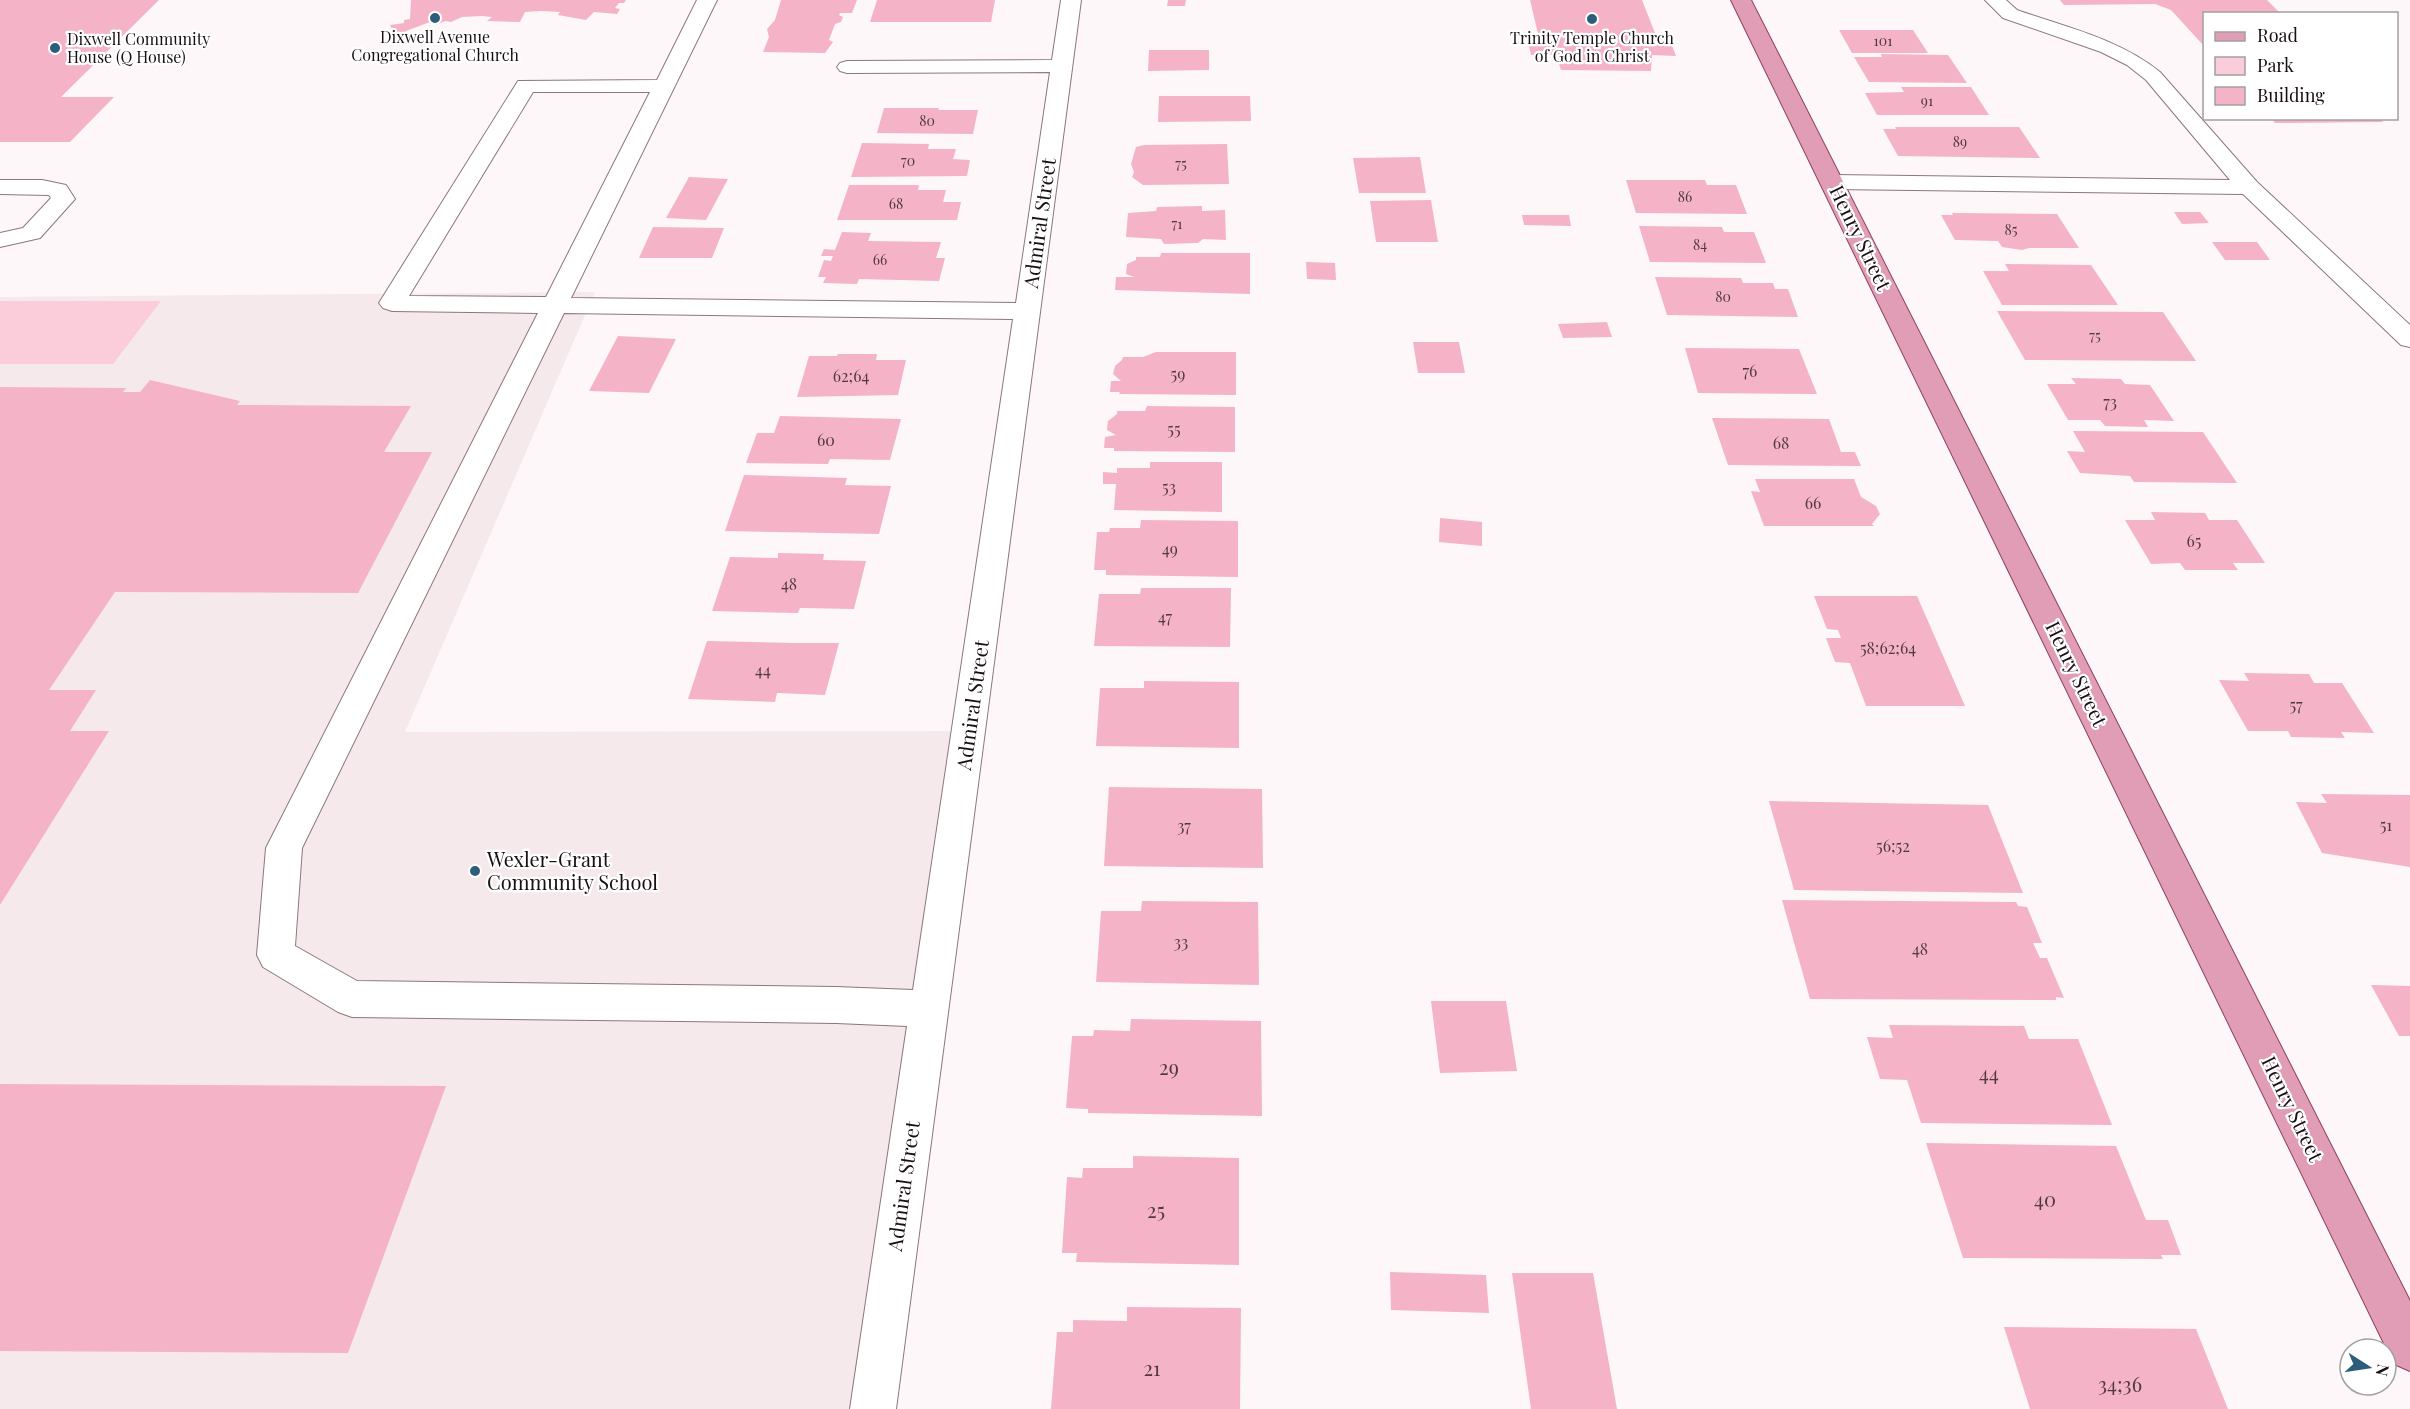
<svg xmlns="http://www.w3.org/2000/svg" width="2410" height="1409" font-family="'Playfair Display',serif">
<rect width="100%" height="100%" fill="#fdf7f9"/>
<path fill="#f6e9ec" d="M 595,292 L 405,732 L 969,731 L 873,1409 L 0,1409 L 0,297 Z"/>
<path fill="#fbccda" d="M 0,301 L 161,301 L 113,364 L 0,364 Z"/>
<path fill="#f5b3c7" d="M 0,0 L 159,0 L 61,97 L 114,97 L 70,142 L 0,142 Z
M 411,0 L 626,0 L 624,3 L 619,3 L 615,8 L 620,9 L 617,14 L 594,12 L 586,20 L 558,15 L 560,12 L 541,11 L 525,12 L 520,22 L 487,21 L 492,17 L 482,16 L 462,17 L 451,22 L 445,21 L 436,25 L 430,22 L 406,31 L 408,34 L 396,36 L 390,25 L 404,23 L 404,20 L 410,19 Z
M 781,0 L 857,0 L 852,13 L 840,13 L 839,15 L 843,17 L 841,22 L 835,24 L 829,40 L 833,42 L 825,53 L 763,52 L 769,37 L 767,29 L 775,20 Z
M 877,0 L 995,0 L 991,22 L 870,22 Z
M 1168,0 L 1186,0 L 1185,6 L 1167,6 Z
M 1530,0 L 1642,0 L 1657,38 L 1669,38 L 1676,56 L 1652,55 L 1651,71 L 1561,70 L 1556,55 L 1531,55 L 1527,38 L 1539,38 Z
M 2060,0 L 2267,0 L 2281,14 L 2204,14 L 2204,46 L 2171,10 L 2155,4 L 2064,5 Z
M 1839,30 L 1913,30 L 1928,53 L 1852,53 Z
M 1149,50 L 1209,50 L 1209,70 L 1148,71 Z
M 1881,54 L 1948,55 L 1967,83 L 1869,82 L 1854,57 L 1882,57 Z
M 1901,87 L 1971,87 L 1989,115 L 1877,115 L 1865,93 L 1904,92 Z
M 1159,96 L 1250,96 L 1251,121 L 1158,122 Z
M 884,108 L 939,108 L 938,110 L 978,110 L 973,134 L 877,133 Z
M 2271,118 L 2380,118 L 2383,122 L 2275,123 Z
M 1895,127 L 2019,127 L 2040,158 L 1898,156 L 1883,129 L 1896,129 Z
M 862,143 L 929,144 L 928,149 L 956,149 L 953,159 L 970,160 L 967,176 L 851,177 Z
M 1227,144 L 1229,184 L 1143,185 L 1132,177 L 1134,172 L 1131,164 L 1136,147 L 1144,145 Z
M 1420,157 L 1426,193 L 1359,193 L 1353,158 Z
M 689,177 L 728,179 L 706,220 L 666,218 Z
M 1626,180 L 1705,180 L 1707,185 L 1736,185 L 1747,214 L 1636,213 Z
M 849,185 L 919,185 L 918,190 L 946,190 L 943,202 L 961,202 L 957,220 L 837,220 Z
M 1431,200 L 1438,242 L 1376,242 L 1370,201 Z
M 1202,206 L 1202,211 L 1225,210 L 1226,240 L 1203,239 L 1198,243 L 1164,244 L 1161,239 L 1126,237 L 1128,213 L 1156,211 L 1157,207 Z
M 2174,212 L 2200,212 L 2209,223 L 2182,224 Z
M 1952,213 L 2057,214 L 2079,248 L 2029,248 L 2022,250 L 2002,247 L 1998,241 L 1955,240 L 1941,215 L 1953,215 Z
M 1522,215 L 1569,215 L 1571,226 L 1524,225 Z
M 1639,226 L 1722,227 L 1724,232 L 1754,232 L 1766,263 L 1650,262 Z
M 653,227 L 724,228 L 712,258 L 639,258 Z
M 842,232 L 871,233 L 868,241 L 941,242 L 936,258 L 945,258 L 939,281 L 859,279 L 857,284 L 823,283 L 826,277 L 818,277 L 824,260 L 831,261 L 833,256 L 821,256 L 824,249 L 835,250 Z
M 2212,242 L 2257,242 L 2270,260 L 2225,260 Z
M 1161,253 L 1250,253 L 1250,294 L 1115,290 L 1116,277 L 1134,277 L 1126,274 L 1127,264 L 1136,260 L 1136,257 L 1160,257 Z
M 1306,262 L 1335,263 L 1336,280 L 1307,279 Z
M 2005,264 L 2091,265 L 2118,305 L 2002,305 L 1983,271 L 2009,271 Z
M 1655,277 L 1741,278 L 1743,283 L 1773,283 L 1775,289 L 1788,289 L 1798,317 L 1667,315 Z
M 1997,311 L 2163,312 L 2196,361 L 2025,360 Z
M 1607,322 L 1612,337 L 1563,338 L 1558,324 Z
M 618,336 L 676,339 L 649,393 L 589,391 Z
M 1413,342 L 1459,342 L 1465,373 L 1418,373 Z
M 1685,348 L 1799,349 L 1817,394 L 1698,393 Z
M 1156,352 L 1236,352 L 1236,395 L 1119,394 L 1120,392 L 1110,392 L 1111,381 L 1121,381 L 1113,374 L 1115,366 L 1122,360 L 1123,357 L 1143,357 Z
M 838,354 L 877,354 L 876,360 L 906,360 L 898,395 L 797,397 L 809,356 L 837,356 Z
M 2071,378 L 2121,379 L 2125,384 L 2150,385 L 2174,421 L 2144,420 L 2148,427 L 2105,426 L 2100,420 L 2068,420 L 2047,384 L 2076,384 Z
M 150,380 L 240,401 L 237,405 L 411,406 L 384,452 L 432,452 L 358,593 L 115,592 L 49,690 L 96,690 L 70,731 L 109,731 L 0,905 L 0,387 L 126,388 L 123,392 L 140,392 Z
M 1147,406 L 1235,407 L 1235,452 L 1114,451 L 1114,448 L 1104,448 L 1105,437 L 1116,435 L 1107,430 L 1108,421 L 1117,414 L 1117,411 L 1145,411 Z
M 780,416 L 901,419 L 890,460 L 830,459 L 828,464 L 746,463 L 757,433 L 774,433 Z
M 1712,418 L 1829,419 L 1841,452 L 1855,452 L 1861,466 L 1728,465 Z
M 2073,431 L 2203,432 L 2237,483 L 2134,482 L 2130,476 L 2080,473 L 2067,451 L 2085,452 Z
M 1150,462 L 1222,462 L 1222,512 L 1114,510 L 1116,484 L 1103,484 L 1103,472 L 1117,473 L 1117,468 L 1150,468 Z
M 744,475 L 847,478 L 845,485 L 891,486 L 879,534 L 725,531 Z
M 1755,479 L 1854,479 L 1861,497 L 1876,506 L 1880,514 L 1872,524 L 1874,526 L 1764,526 L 1751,491 L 1760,492 Z
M 2151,512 L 2205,513 L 2209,520 L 2237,520 L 2265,563 L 2233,563 L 2238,570 L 2185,570 L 2180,563 L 2151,564 L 2125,520 L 2155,520 Z
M 1440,518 L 1482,522 L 1482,546 L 1439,542 Z
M 1141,520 L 1238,521 L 1238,577 L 1106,575 L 1106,570 L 1094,570 L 1097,532 L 1109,532 L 1110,528 L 1140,528 Z
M 778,553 L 824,554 L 823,560 L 866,561 L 854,609 L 800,608 L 798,613 L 712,611 L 730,557 L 778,558 Z
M 1141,588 L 1231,588 L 1230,647 L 1094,646 L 1099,594 L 1140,594 Z
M 1814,596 L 1917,596 L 1965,706 L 1866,706 L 1850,663 L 1835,662 L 1826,638 L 1841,638 L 1838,630 L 1827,629 Z
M 707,641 L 792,643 L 839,643 L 825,695 L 777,693 L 775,702 L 688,699 Z
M 2244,673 L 2309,674 L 2314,683 L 2342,683 L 2374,733 L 2341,732 L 2345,738 L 2291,737 L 2288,731 L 2248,731 L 2219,680 L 2249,681 Z
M 1144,681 L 1239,682 L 1239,748 L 1096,746 L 1100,688 L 1144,688 Z
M 1109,787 L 1262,789 L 1263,868 L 1104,866 Z
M 2321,794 L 2410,795 L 2410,867 L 2322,853 L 2296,802 L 2327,803 Z
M 1769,801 L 1988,805 L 2023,893 L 1794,890 Z
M 1782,900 L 2016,902 L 2018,906 L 2027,907 L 2042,943 L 2033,943 L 2040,958 L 2047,958 L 2064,998 L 2056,997 L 2056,1000 L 1810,999 Z
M 1142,901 L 1258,902 L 1259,985 L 1096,982 L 1101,911 L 1141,911 Z
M 2371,985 L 2410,986 L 2410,1036 L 2399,1036 Z
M 1431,1001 L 1506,1001 L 1517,1071 L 1440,1073 Z
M 1131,1019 L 1261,1021 L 1262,1116 L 1088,1113 L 1088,1109 L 1066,1108 L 1072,1036 L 1093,1036 L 1094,1030 L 1130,1031 Z
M 1889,1025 L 2024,1026 L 2029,1039 L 2078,1039 L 2112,1125 L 1921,1123 L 1907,1080 L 1880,1079 L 1867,1037 L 1893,1038 Z
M 0,1084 L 446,1086 L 348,1353 L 0,1351 Z
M 1926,1143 L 2116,1146 L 2146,1220 L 2168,1220 L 2181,1255 L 2161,1255 L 2163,1259 L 1963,1258 Z
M 1133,1156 L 1239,1158 L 1239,1265 L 1076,1262 L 1077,1253 L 1062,1253 L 1067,1177 L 1082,1178 L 1083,1168 L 1133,1168 Z
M 1390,1272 L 1486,1275 L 1489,1313 L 1391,1310 Z
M 1512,1273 L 1593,1273 L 1617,1409 L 1531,1409 Z
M 1127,1307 L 1241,1308 L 1240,1409 L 1051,1409 L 1057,1332 L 1073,1332 L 1073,1320 L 1127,1321 Z
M 2004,1327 L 2196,1329 L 2228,1409 L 2030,1409 Z"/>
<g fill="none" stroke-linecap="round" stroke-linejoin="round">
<g stroke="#8d767c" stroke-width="2">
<path id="minor" d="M 697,0 L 717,0 L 571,298 L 1016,303 L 1050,72 L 847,73 L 840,71 L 837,67 L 840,63 L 847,61 L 1052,60 L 1061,0 L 1081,0 L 896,1409 L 850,1409 L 907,1026 L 836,1023 L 352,1017 L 338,1012 L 263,967 L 257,955 L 266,848 L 538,313 L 392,311 L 383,308 L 379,303 L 518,81 L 657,80 ZM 533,92 L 650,92 L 546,297 L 409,296 ZM 564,313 L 1013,319 L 913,990 L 836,987 L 357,981 L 295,946 L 302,848 Z
M 1985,0 L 2006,0 L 2017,10 C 2066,27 2119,39 2160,72 L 2257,182 L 2410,325 L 2410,347 L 2401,345 L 2243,194 L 1832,189 L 1824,187 L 1820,182 L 1824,177 L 1832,175 L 2230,180 L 2146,80 L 2127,65 L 2101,52 L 2003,18 Z
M 0,180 L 42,180 L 66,185 L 75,199 L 40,238 L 0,247 L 0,233 L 23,228 L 51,198 L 49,195 L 0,194 Z"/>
</g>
<g stroke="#8e415e" stroke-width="2">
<path id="major" d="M 1731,0 L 1751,0 L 2410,1301 L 2410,1371 L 2394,1364 Z"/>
</g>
<use href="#minor" fill="#fff" fill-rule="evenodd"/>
<use href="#major" fill="#e19db6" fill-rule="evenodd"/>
</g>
<g fill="#2c5e7c" stroke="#fff" stroke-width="2">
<circle cx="435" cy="18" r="6"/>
<circle cx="1592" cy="19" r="6"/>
<circle cx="55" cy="48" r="6"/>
<circle cx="475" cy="871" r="6"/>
</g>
<g text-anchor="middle" stroke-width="4.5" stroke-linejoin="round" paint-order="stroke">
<g font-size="14" fill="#503940">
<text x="1883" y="46">101</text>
<text x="1927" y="106">91</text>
<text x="927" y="126">80</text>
<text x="1960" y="147">89</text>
<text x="908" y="166">70</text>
<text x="1181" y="169">75</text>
<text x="1685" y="202">86</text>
<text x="896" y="209">68</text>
<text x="1177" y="229">71</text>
<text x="2011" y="235">85</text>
<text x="1700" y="250">84</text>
<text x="880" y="265">66</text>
<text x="1723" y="302">80</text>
<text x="2095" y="341">75</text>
</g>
<g font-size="16" fill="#191013" stroke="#fff">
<text x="435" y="43">Dixwell Avenue<tspan x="435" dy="18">Congregational Church</tspan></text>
<text x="1592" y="44">Trinity Temple Church<tspan x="1592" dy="18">of God in Christ</tspan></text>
<text x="67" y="45" text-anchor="start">Dixwell Community<tspan x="67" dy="18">House (Q House)</tspan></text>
</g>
<g font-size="16" fill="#503940">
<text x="1750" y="377">76</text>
<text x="1178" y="380">59</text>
<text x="851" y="382">62;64</text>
<text x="2110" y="408">73</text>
<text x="1174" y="435">55</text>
<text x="826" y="446">60</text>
<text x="1781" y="449">68</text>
<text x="1169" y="493">53</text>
<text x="1813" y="509">66</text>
<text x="2194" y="547">65</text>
<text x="1170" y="555">49</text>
<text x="789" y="590">48</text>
<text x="1165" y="623">47</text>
<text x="1888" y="654">58;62;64</text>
<text x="763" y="676">44</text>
<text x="2296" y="711">57</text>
<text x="2386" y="831">51</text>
<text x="1184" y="832">37</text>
<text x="1893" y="852">56;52</text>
<text x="1181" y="948">33</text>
<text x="1920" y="955">48</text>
</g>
<g font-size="20" fill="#191013" stroke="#fff">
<text transform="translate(1040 223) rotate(-82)" y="7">Admiral Street</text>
<text transform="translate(1860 238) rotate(64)" y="7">Henry Street</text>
<text transform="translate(2076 674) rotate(64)" y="7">Henry Street</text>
<text transform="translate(973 705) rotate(-82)" y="7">Admiral Street</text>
<text transform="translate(2292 1109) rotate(64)" y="7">Henry Street</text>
<text transform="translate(904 1186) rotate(-82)" y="7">Admiral Street</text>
</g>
<g font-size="20" fill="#191013" stroke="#fff" text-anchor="start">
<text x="487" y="867">Wexler-Grant<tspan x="487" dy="23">Community School</tspan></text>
</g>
<g font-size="20" fill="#503940">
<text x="1169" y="1075">29</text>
<text x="1989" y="1081">44</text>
<text x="2045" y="1207">40</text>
<text x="1156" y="1218">25</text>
<text x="1152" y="1376">21</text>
<text x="2120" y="1392">34;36</text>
</g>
</g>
<rect x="2203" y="12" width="195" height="108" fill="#ffffff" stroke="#a39fa1" stroke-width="1.5"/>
<rect x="2215" y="32" width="30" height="9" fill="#e19db6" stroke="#a39fa1" stroke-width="1.5"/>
<text x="2257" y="42" font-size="18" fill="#191013">Road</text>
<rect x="2215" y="57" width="30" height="18" fill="#fbccda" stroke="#a39fa1" stroke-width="1.5"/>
<text x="2257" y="72" font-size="18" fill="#191013">Park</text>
<rect x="2215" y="87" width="30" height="18" fill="#f5b3c7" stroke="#a39fa1" stroke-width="1.5"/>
<text x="2257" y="102" font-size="18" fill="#191013">Building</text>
<g transform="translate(2368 1367) rotate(102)"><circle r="28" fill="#ffffff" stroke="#a39fa1" stroke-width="1.5"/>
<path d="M0-4.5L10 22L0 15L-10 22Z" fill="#2c5e7c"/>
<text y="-9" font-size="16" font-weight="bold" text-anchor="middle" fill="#191013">N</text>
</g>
</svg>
